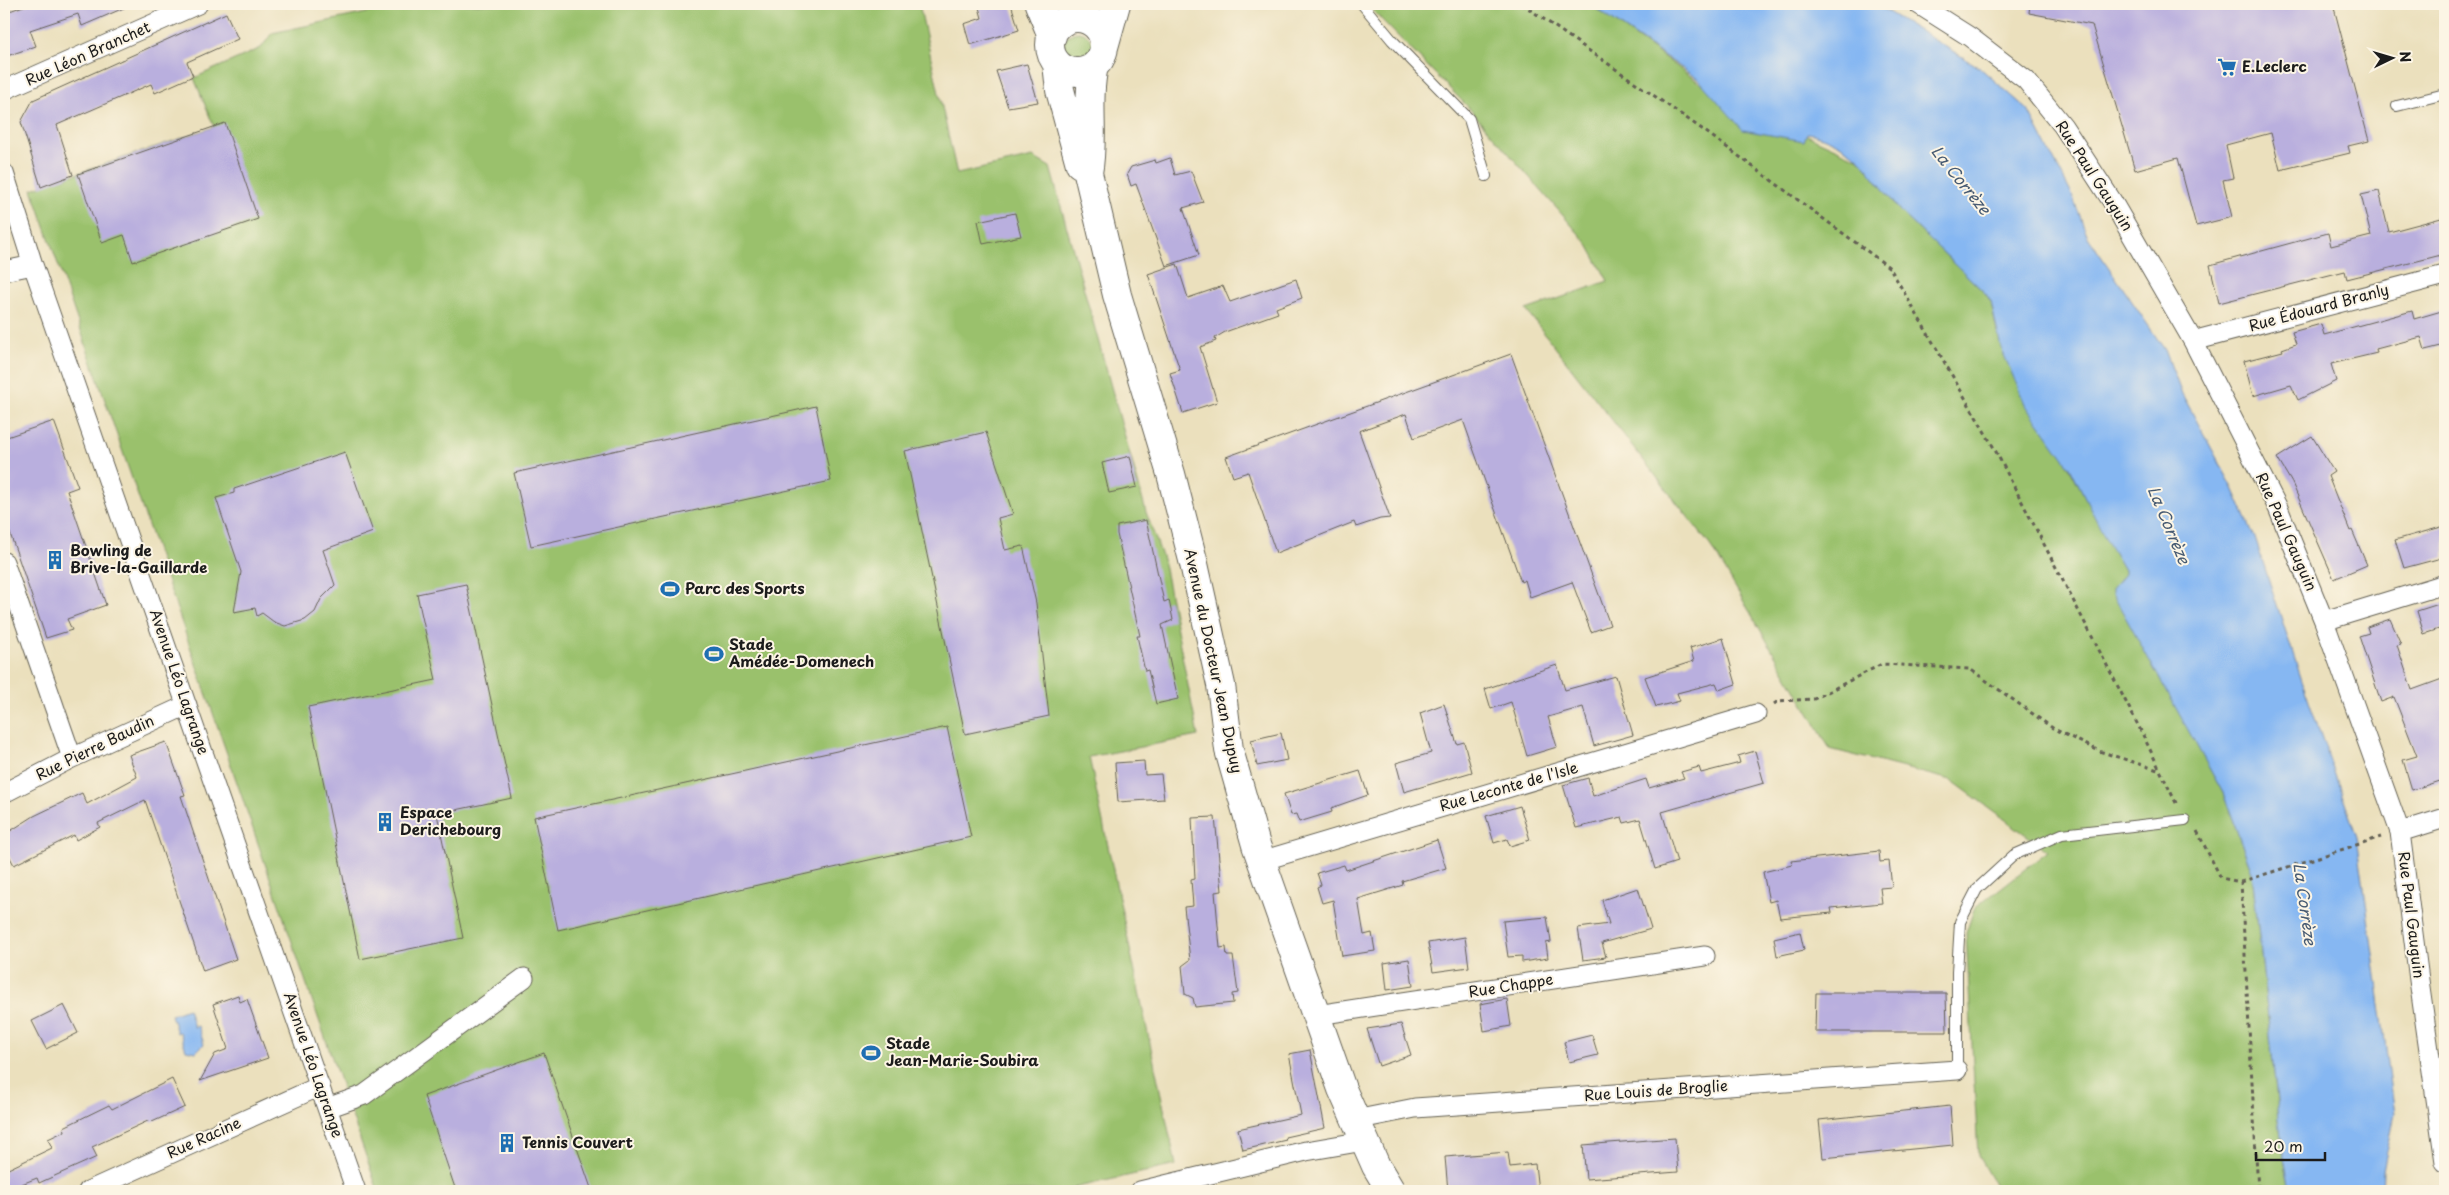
<svg xmlns="http://www.w3.org/2000/svg" width="2449" height="1195" font-family="'Playpen Sans',sans-serif">
<rect width="100%" height="100%" fill="#fcf5e5"/>
<filter id="ink" filterUnits="userSpaceOnUse"><feTurbulence type="fractalNoise" baseFrequency=".02" numOctaves="2"/><feDisplacementMap in="SourceGraphic" scale="10" xChannelSelector="R" yChannelSelector="G"/><feConvolveMatrix kernelMatrix="1 2 1 2 8 2 1 2 1" color-interpolation-filters="sRGB"/></filter>
<filter id="wash" filterUnits="userSpaceOnUse"><feTurbulence type="fractalNoise" baseFrequency=".0096" numOctaves="4" result="noise"/><feDisplacementMap in="SourceGraphic" scale="20" xChannelSelector="R" yChannelSelector="G"/><feGaussianBlur stdDeviation="1.12" result="paint"/><feColorMatrix in="noise" values="0 0 0 0 0 0 0 0 0 0 0 0 0 0 0 0 0 1.4 0 .05"/><feComposite in="paint" operator="in"/></filter>
<g filter="url(#wash)">
<rect width="100%" height="100%" fill="#ebe0bd"/>
<path fill="#9ac16c" stroke="#5b6e44" d="M 408,4 L 919,4 L 957,174 L 1033,157 L 1050,167 L 1146,512 L 1163,559 L 1198,736 L 1089,757 L 1176,1165 L 1060,1191 L 378,1191 L 32,189 L 214,127 L 194,78 L 261,48 L 272,33 Z
M 1370,4 L 1590,4 L 1711,91 L 1861,160 L 1900,211 L 1986,294 L 1991,302 L 1997,332 L 2124,570 L 2175,705 L 2223,793 L 2252,872 L 2282,1146 L 2290,1191 L 1992,1191 L 1996,1187 L 1978,1156 L 1966,933 L 1974,909 L 2048,851 L 1951,780 L 1830,749 L 1713,549 L 1526,310 L 1608,281 L 1587,243 L 1467,106 L 1375,13 Z
M1063 47a15 15 0 1 1 30 0a15 15 0 1 1-30 0Z"/>
<path fill="#86b7f2" stroke="#516a87" d="M 1589,4 L 1875,4 L 1979,67 L 2028,110 L 2072,195 L 2088,237 L 2165,350 L 2181,392 L 2233,488 L 2255,538 L 2306,693 L 2357,837 L 2395,1114 L 2383,1170 L 2382,1191 L 2290,1191 L 2282,1146 L 2252,872 L 2223,793 L 2112,593 L 2112,589 L 2124,574 L 2124,570 L 2103,534 L 2070,467 L 2025,404 L 2001,348 L 1991,302 L 1986,294 L 1900,211 L 1861,160 C 1845,147 1827,136 1807,133 L 1804,141 L 1743,130 L 1699,80 Z
M 188,1009 L 194,1027 L 198,1026 L 204,1044 L 196,1052 L 186,1050 L 180,1032 L 177,1033 L 171,1015 Z"/>
<g id="blocks">
<path fill="#b9afde" d="M 29,4 L 133,4 L 82,26 L 78,14 L 30,30 L 36,46 L 4,57 L 4,13 Z
M 978,4 L 1011,4 L 1019,30 L 970,45 L 964,24 L 982,18 Z
M 2030,4 L 2333,4 L 2369,141 L 2348,146 L 2350,153 L 2280,170 L 2271,133 L 2226,145 L 2233,178 L 2223,180 L 2232,217 L 2196,226 L 2178,158 L 2135,170 L 2092,25 L 2029,13 Z
M 226,13 L 238,39 L 187,62 L 193,76 L 155,93 L 151,84 L 57,125 L 73,175 L 41,187 L 21,122 L 33,100 Z
M 1027,64 L 1038,102 L 1008,107 L 996,71 Z
M 225,123 L 258,219 L 133,262 L 124,235 L 102,243 L 78,174 Z
M 1170,158 L 1175,175 L 1191,171 L 1203,202 L 1183,208 L 1199,255 L 1166,266 L 1136,184 L 1131,186 L 1127,174 L 1131,167 L 1155,160 L 1156,163 Z
M 2379,191 L 2389,232 L 2445,217 L 2445,254 L 2347,279 L 2345,271 L 2219,303 L 2210,265 L 2328,233 L 2331,246 L 2371,236 L 2361,195 Z
M 1015,213 L 1021,236 L 983,244 L 978,221 Z
M 1177,264 L 1188,298 L 1223,286 L 1230,302 L 1296,279 L 1302,298 L 1276,308 L 1278,313 L 1225,332 L 1215,338 L 1216,341 L 1200,347 L 1217,402 L 1183,413 L 1170,373 L 1180,370 L 1148,274 Z
M 2445,310 L 2445,345 L 2425,350 L 2421,337 L 2376,349 L 2377,353 L 2331,364 L 2336,381 L 2298,400 L 2291,385 L 2253,396 L 2244,361 L 2283,351 L 2282,349 L 2296,344 L 2292,332 L 2321,324 L 2324,335 L 2412,311 L 2414,319 Z
M 1511,354 L 1610,625 L 1591,632 L 1572,582 L 1530,597 L 1525,580 L 1521,582 L 1463,420 L 1414,438 L 1406,414 L 1359,431 L 1390,518 L 1380,519 L 1356,527 L 1354,522 L 1276,553 L 1248,472 L 1233,477 L 1226,457 Z
M 816,406 L 831,481 L 531,546 L 514,473 Z
M 54,421 L 78,487 L 67,491 L 106,605 L 67,619 L 72,630 L 46,638 L 4,516 L 4,438 Z
M 986,432 L 1013,514 L 998,518 L 1005,550 L 1023,546 L 1036,603 L 1049,716 L 965,734 L 905,451 Z
M 2312,436 L 2334,472 L 2328,476 L 2350,531 L 2352,530 L 2367,565 L 2334,579 L 2292,483 L 2277,458 Z
M 345,452 L 373,532 L 323,550 L 335,585 L 321,599 L 315,612 L 305,620 L 285,626 L 274,622 L 262,613 L 257,616 L 255,608 L 234,612 L 241,572 L 216,498 L 234,493 L 234,489 Z
M 1130,456 L 1137,487 L 1109,493 L 1102,463 Z
M 1146,520 L 1164,602 L 1169,600 L 1173,620 L 1162,625 L 1178,699 L 1156,704 L 1148,670 L 1145,671 L 1137,636 L 1140,636 L 1117,534 L 1117,526 Z
M 2445,526 L 2445,557 L 2404,568 L 2395,540 Z
M 466,584 L 512,798 L 437,814 L 463,938 L 360,959 L 308,707 L 436,680 L 417,594 Z
M 2445,602 L 2445,627 L 2424,634 L 2417,611 Z
M 2390,619 L 2401,644 L 2397,645 L 2412,690 L 2445,678 L 2445,779 L 2412,790 L 2403,760 L 2417,756 L 2394,697 L 2381,702 L 2359,636 L 2369,633 L 2367,627 Z
M 1723,638 L 1736,684 L 1719,690 L 1716,683 L 1677,693 L 1680,701 L 1656,707 L 1645,677 L 1694,661 L 1690,648 Z
M 1557,665 L 1565,690 L 1616,676 L 1633,735 L 1594,746 L 1583,707 L 1548,717 L 1557,747 L 1527,756 L 1511,702 L 1491,709 L 1485,689 Z
M 1444,704 L 1457,744 L 1464,742 L 1472,772 L 1404,792 L 1396,763 L 1431,753 L 1420,713 Z
M 947,727 L 971,837 L 558,930 L 534,817 Z
M 1281,733 L 1287,760 L 1257,766 L 1251,740 Z
M 166,742 L 185,795 L 181,796 L 236,959 L 203,971 L 145,800 L 98,823 L 100,827 L 76,840 L 74,835 L 14,865 L 4,846 L 4,835 L 34,816 L 82,793 L 87,804 L 137,777 L 129,755 Z
M 1755,751 L 1764,783 L 1662,812 L 1677,862 L 1655,869 L 1640,819 L 1624,823 L 1622,817 L 1576,828 L 1563,785 L 1588,778 L 1593,796 L 1646,779 L 1649,788 L 1684,778 L 1681,772 L 1699,767 L 1701,773 L 1740,763 L 1738,756 Z
M 1144,761 L 1145,775 L 1161,774 L 1164,799 L 1118,802 L 1115,763 Z
M 1360,771 L 1368,795 L 1331,808 L 1332,812 L 1299,822 L 1296,814 L 1291,815 L 1284,794 Z
M 1520,806 L 1530,840 L 1510,846 L 1507,839 L 1494,843 L 1486,816 Z
M 1215,817 L 1222,891 L 1215,892 L 1220,948 L 1226,947 L 1227,956 L 1233,956 L 1238,993 L 1232,994 L 1233,1003 L 1195,1007 L 1193,998 L 1185,994 L 1182,966 L 1190,960 L 1184,907 L 1193,906 L 1191,880 L 1195,879 L 1192,818 Z
M 1437,840 L 1446,868 L 1402,881 L 1403,885 L 1358,899 L 1364,935 L 1372,933 L 1375,951 L 1342,956 L 1333,900 L 1322,903 L 1317,887 L 1321,885 L 1317,873 L 1344,865 L 1346,870 Z
M 1879,851 L 1880,862 L 1889,861 L 1892,887 L 1880,888 L 1882,903 L 1831,908 L 1832,913 L 1780,918 L 1776,900 L 1769,902 L 1763,872 L 1792,865 L 1791,861 Z
M 1638,888 L 1651,929 L 1602,943 L 1606,957 L 1583,960 L 1578,928 L 1609,924 L 1602,900 Z
M 1547,917 L 1551,942 L 1546,943 L 1548,958 L 1522,962 L 1522,956 L 1508,957 L 1503,921 Z
M 1800,932 L 1804,950 L 1777,956 L 1774,938 Z
M 1465,937 L 1469,967 L 1433,972 L 1428,943 Z
M 1409,959 L 1413,986 L 1387,990 L 1384,963 Z
M 1816,993 L 1946,993 L 1947,1032 L 1815,1032 Z
M 238,995 L 240,1002 L 247,999 L 268,1058 L 200,1081 L 215,1054 L 228,1049 L 213,1004 Z
M 1507,999 L 1511,1026 L 1484,1031 L 1480,1004 Z
M 64,1005 L 78,1033 L 46,1049 L 32,1021 Z
M 1401,1024 L 1411,1055 L 1379,1066 L 1367,1029 Z
M 1592,1035 L 1598,1055 L 1569,1062 L 1564,1042 Z
M 1310,1050 L 1325,1128 L 1285,1137 L 1286,1140 L 1243,1150 L 1238,1129 L 1301,1115 L 1289,1054 Z
M 544,1053 L 592,1191 L 456,1191 L 424,1096 Z
M 172,1079 L 185,1107 L 152,1122 L 150,1120 L 92,1147 L 97,1157 L 39,1183 L 37,1178 L 4,1191 L 4,1171 L 52,1148 L 48,1139 L 65,1131 L 64,1127 L 109,1105 L 112,1109 Z
M 1950,1106 L 1953,1145 L 1823,1158 L 1819,1120 Z
M 1675,1138 L 1678,1172 L 1586,1179 L 1583,1145 Z
M 1508,1152 L 1510,1167 L 1535,1164 L 1538,1191 L 1448,1191 L 1445,1157 Z"/>
</g>
</g>
<g filter="url(#ink)">
<use href="#blocks" fill-opacity="0" stroke="#646154" stroke-width="1"/>
<g fill="none" stroke-linecap="round" stroke-linejoin="round">
<g stroke="#646154" stroke-width="12">
<path id="lane" d="M 1362,4 L 1392,40 L 1469,119 L 1486,176
M 2397,106 L 2445,94
M 1957,1070 L 1957,972 L 1960,922 L 1977,889 L 2014,855 L 2062,834 L 2185,820"/>
</g>
<g stroke="#646154" stroke-width="21">
<path id="street" d="M 1918,4 L 1970,37 L 2026,80 L 2063,126 L 2112,201 L 2193,341 L 2278,508 L 2324,621 L 2400,832 L 2419,980 L 2445,1162
M 4,90 L 198,4
M 4,173 L 33,265 L 356,1191
M 4,271 L 33,265
M 2193,341 L 2445,275
M 4,562 L 72,758
M 2324,621 L 2445,584
M 4,793 L 72,758 L 187,705
M 2400,832 L 2445,818
M 1261,861 L 1756,714
M 1317,1015 L 1705,956
M 327,1108 L 364,1095 L 524,978
M 1355,1120 L 1415,1108 L 1957,1070
M 88,1191 L 320,1086
M 1140,1191 L 1306,1151 L 1364,1141"/>
</g>
<g stroke="#646154" stroke-width="30">
<path id="secondary" d="M 1039,4 L 1052,36
M1050 45a27 27 0 1 1 54 0a27 27 0 1 1-54 0Z
M 1104,47 L 1116,4
M 1057,64 L 1060,90 L 1080,164
M 1094,66 C 1086,102 1095,138 1088,173 L 1117,295 L 1171,474 L 1194,564 L 1221,685 L 1229,750 L 1256,845 L 1342,1089 L 1376,1166 L 1391,1191"/>
</g>
<path stroke="#646154" stroke-width="3" stroke-dasharray="4 4" stroke-linecap="butt" d="M 1522,4 L 1702,129 L 1890,268 L 1994,448 L 2140,729 L 2177,805
M 1774,704 L 1778,701 L 1814,699 L 1882,664 L 1970,669 L 2054,729 L 2099,751 L 2158,770
M 2197,831 L 2221,878 L 2241,882 L 2258,1191
M 2241,882 L 2381,837"/>
<use href="#lane" stroke="#fff" stroke-width="10"/>
<use href="#street" stroke="#fff" stroke-width="19"/>
<use href="#secondary" stroke="#fff" stroke-width="28"/>
</g>
</g>
<defs>
<g id="supermarket-bare" transform="scale(1.5)"><path d="M-6-5.5h2.5l.6 2H6L4.5 2H-2.5L-4.4-4H-6ZM-1.5 3.2a1.3 1.3 0 1 0 .1 0ZM3 3.2a1.3 1.3 0 1 0 .1 0Z" fill="#1f6fb2" stroke="#fcf5e5" stroke-width="2.5" paint-order="stroke"/></g>
<g id="building-bare" transform="scale(1.5)"><path d="M-4-6H4V6H1V3H-1V6H-4ZM-2.5-4.3h1.7v1.8h-1.7ZM.8-4.3h1.7v1.8H.8ZM-2.5-1h1.7V.8h-1.7ZM.8-1h1.7V.8H.8Z" fill="#1f6fb2" stroke="#fcf5e5" stroke-width="2.5" paint-order="stroke"/></g>
<g id="stadium-bare" transform="scale(1.5)"><path d="M0-5a6.5 5 0 1 0 0 10a6.5 5 0 1 0 0-10ZM-3.5-1.8h7v3.6h-7Z" fill="#1f6fb2" stroke="#fcf5e5" stroke-width="2.5" paint-order="stroke"/></g>
</defs>
<g fill-rule="evenodd">
<use href="#supermarket-bare" x="2227" y="67"/>
<use href="#building-bare" x="55" y="560"/>
<use href="#stadium-bare" x="670" y="589"/>
<use href="#stadium-bare" x="714" y="654"/>
<use href="#building-bare" x="385" y="822"/>
<use href="#stadium-bare" x="871" y="1053"/>
<use href="#building-bare" x="507" y="1143"/>
</g>
<g text-anchor="middle" stroke-width="4" stroke-linejoin="round" paint-order="stroke">
<g font-size="15" fill="#1c1c1c" stroke="#fcf5e5">
<text transform="translate(88 54) rotate(-24)" y="5">Rue Léon Branchet</text>
<text transform="translate(2094 176) rotate(57)" y="5">Rue Paul Gauguin</text>
<text transform="translate(2319 308) rotate(-15)" y="5">Rue Édouard Branly</text>
<text transform="translate(2286 532) rotate(66)" y="5">Rue Paul Gauguin</text>
<text transform="translate(1213 661) rotate(78)" y="5">Avenue du Docteur Jean Dupuy</text>
<text transform="translate(179 682) rotate(71)" y="5">Avenue Léo Lagrange</text>
<text transform="translate(95 748) rotate(-26)" y="5">Rue Pierre Baudin</text>
<text transform="translate(1509 787) rotate(-16)" y="5">Rue Leconte de l'Isle</text>
<text transform="translate(2411 915) rotate(83)" y="5">Rue Paul Gauguin</text>
<text transform="translate(1511 986) rotate(-9)" y="5">Rue Chappe</text>
<text transform="translate(313 1065) rotate(71)" y="5">Avenue Léo Lagrange</text>
<text transform="translate(1656 1091) rotate(-4)" y="5">Rue Louis de Broglie</text>
<text transform="translate(204 1138) rotate(-24)" y="5">Rue Racine</text>
</g>
<g font-size="15" font-weight="bold" fill="#1c1c1c" stroke="#fcf5e5" text-anchor="start">
<text x="2242" y="72">E.Leclerc</text>
<text x="70" y="556">Bowling de<tspan x="70" dy="17">Brive-la-Gaillarde</tspan></text>
<text x="685" y="594">Parc des Sports</text>
<text x="729" y="650">Stade<tspan x="729" dy="17">Amédée-Domenech</tspan></text>
<text x="400" y="818">Espace<tspan x="400" dy="17">Derichebourg</tspan></text>
<text x="886" y="1049">Stade<tspan x="886" dy="17">Jean-Marie-Soubira</tspan></text>
<text x="522" y="1148">Tennis Couvert</text>
</g>
<g font-size="16" font-style="italic" fill="#465a72" stroke="#fcf5e5">
<text transform="translate(1961 180) rotate(51)" y="6">La Corrèze</text>
<text transform="translate(2169 525) rotate(67)" y="6">La Corrèze</text>
<text transform="translate(2305 904) rotate(82)" y="6">La Corrèze</text>
</g>
</g>
<rect width="2449" height="1195" fill="none" stroke="#fcf5e5" stroke-width="20"/>
<g transform="translate(2392 58) rotate(85)" stroke="#fcf5e5" stroke-width="4" paint-order="stroke">
<path d="M0-4L9 19L0 12L-9 19Z" fill="#1c1c1c"/>
<text y="-8" font-size="14" font-weight="bold" text-anchor="middle" fill="#1c1c1c">N</text>
</g>
<path d="M2256 1152v8h69v-8" fill="none" stroke="#1c1c1c" stroke-width="2.5"/>
<text x="2264" y="1152" font-size="15" fill="#1c1c1c" stroke="#fcf5e5" stroke-width="4" paint-order="stroke">20 m</text>
</svg>
